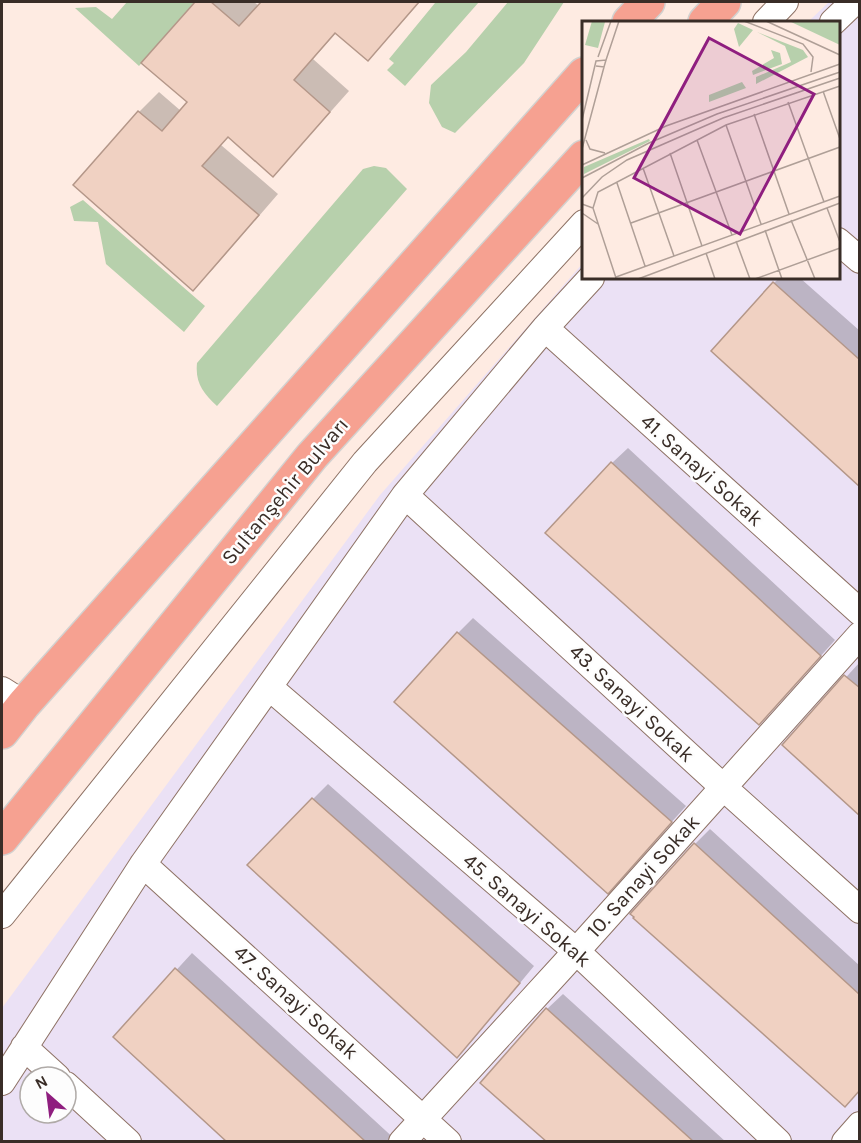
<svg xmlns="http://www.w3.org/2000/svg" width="861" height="1143" font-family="Karla,sans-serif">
<rect width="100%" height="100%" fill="#feebe2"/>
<path fill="#ebe1f5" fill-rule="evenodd" d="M 829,2 L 859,2 L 859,1141 L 2,1142 L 2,1008 L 380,495 L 583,263 L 584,278 L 838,278 L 838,22 L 808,22 ZM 30,1077 L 66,1077 L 66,1113 L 30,1113 Z"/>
<path fill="#b7d0ac" d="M 127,2 L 195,2 L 139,66 L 75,8 L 96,7 L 112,19 Z
M 434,2 L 479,2 L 405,86 L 387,70 L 394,63 L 389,59 L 435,3 Z
M 508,2 L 564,2 L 524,63 L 455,133 L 442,127 L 429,103 L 431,85 L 466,52 Z
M 374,166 L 386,168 L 407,189 L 217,406 C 203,393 195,383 197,363 L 363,169 Z
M 83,200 L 205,306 L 184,332 L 106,264 L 98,222 L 74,221 L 70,207 Z"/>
<path fill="#0003" d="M 197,2 L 254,2 L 259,6 L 263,2 L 420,2 L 387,39 L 367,59 L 337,32 L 313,59 L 349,91 L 293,154 L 273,174 L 229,136 L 221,145 L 278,194 L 213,269 L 193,289 L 75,185 L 139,112 L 159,92 L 181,111 L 189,102 L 143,62 Z
M 779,278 L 800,278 L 860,331 L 860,485 L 774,283 Z
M 628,448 L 835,640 L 775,707 L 612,463 Z
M 473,618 L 686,806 L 623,876 L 458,633 Z
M 860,662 L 860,814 L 784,745 Z
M 328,784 L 534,966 L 472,1041 L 457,1056 L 313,799 Z
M 710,829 L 860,966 L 860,1090 L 695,844 Z
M 192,953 L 398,1142 L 229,1142 L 115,1037 Z
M 563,994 L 726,1142 L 550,1142 L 547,1009 Z"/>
<path fill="#f0d1c2" stroke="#b49789" stroke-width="1.5" d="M 195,2 L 211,2 L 239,26 L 261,2 L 419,2 L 368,61 L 335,33 L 294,80 L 330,112 L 273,177 L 228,137 L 202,166 L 259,215 L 193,291 L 73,185 L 138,111 L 162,131 L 187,102 L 141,63 Z
M 773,282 L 860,360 L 860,487 L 711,351 Z
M 611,462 L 821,656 L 759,725 L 545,533 Z
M 457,632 L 672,822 L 608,894 L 394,702 Z
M 844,675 L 860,688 L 860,816 L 782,745 Z
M 312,798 L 520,983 L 457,1058 L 247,865 Z
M 694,843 L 860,995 L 860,1090 L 845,1107 L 633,918 L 634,917 L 630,914 Z
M 175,968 L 366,1142 L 227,1142 L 113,1037 Z
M 546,1008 L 694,1142 L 547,1142 L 480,1083 Z"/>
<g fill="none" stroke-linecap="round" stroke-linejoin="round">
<g stroke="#8e7265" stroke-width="28">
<path id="minor" d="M 766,22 L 785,2
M 833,22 L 854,2
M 838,241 L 860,260
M 545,328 L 860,612
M 405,495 L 723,787 L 860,910
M 269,687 L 576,951 L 778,1142
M 2,690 L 24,704
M 143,864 L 448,1142
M 2,915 L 365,462 L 584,223
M 24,1047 L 57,1077
M 2,1082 L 143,864 L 405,495 L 545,328 L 591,278
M 66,1085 L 128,1142
M 402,1142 L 563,966 L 860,635
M 845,1142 L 860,1125"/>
</g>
<g stroke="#d3d1cf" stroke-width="36">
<path id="highway" d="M 629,22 L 648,2
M 705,22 L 724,2
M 2,732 L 24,704 L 584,74
M 2,838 L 312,456 L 584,157"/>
</g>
<use href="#minor" stroke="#fff" stroke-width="26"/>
<use href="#highway" stroke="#f6a191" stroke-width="33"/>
</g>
<g text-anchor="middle" stroke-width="5" stroke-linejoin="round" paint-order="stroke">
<g font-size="21" fill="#392d27" stroke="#fdfdfd">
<text transform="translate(702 470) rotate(42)" y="7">41. Sanayi Sokak</text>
<text transform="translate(285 491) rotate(-50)" y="7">Sultanşehir Bulvarı</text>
<text transform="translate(632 703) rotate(43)" y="7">43. Sanayi Sokak</text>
<text transform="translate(643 876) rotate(-48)" y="7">10. Sanayi Sokak</text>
<text transform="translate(527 910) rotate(41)" y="7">45. Sanayi Sokak</text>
<text transform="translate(296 1002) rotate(42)" y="7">47. Sanayi Sokak</text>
</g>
</g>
<g transform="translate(582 21)">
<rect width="258" height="258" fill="#feebe2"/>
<path d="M 10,0 L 23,1 L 16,27 L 3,24 ZM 207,0 L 258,0 L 258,24 ZM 156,2 L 171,9 L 157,26 L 152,8 ZM 175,11 L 221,29 L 226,36 L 174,63 L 174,56 L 209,41 L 203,25 ZM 189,29 L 198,32 L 200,43 L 171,54 L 170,50 L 192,37 ZM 160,61 L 164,67 L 127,81 L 127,74 ZM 67,118 L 68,120 L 2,153 L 2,146 Z" fill="#b7d0ac"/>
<path fill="none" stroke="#af9f97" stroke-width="1.5" d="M 162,0 L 221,23 L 231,36 L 229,51M 184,0 L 258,34M 16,36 L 29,0M 24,39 L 37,0M 241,70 L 258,118M 206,81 L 242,181M 172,93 L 207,193M 0,99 L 14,40 L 24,39 L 22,46 L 14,45M 144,104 L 179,203M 4,119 L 8,128 L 23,132M 115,119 L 150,214M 0,128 L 22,46M 88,132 L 120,225M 0,144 L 84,105 L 258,43M 61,147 L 92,235M 0,157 L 67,122 L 135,93 L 258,51M 35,162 L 63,245M 0,177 L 20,156 L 45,139 L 141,97 L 258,57M 0,183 L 11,187 L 34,257M 11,187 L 16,171 L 144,104 L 258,65M 245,187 L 258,221M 0,192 L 16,203M 209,199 L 233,258M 49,202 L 258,126M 183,209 L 200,258M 154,220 L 168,258M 124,232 L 133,258M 34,256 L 258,175M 56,258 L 258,182M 173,258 L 258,227"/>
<path fill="#8f1e7f" fill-opacity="0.15" stroke="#8f1e7f" stroke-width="3" d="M 127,17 L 232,73 L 158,213 L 52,157 Z"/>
<rect width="258" height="258" fill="none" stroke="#392d27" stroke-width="3"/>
</g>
<rect width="861" height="1143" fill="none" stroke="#392d27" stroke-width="6"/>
<g transform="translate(48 1095) rotate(332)"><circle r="28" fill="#fdfdfd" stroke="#afaaa7" stroke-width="1.5"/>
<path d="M0-4.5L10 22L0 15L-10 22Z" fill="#8f1e7f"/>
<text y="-9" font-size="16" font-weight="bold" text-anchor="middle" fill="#392d27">N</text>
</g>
</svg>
